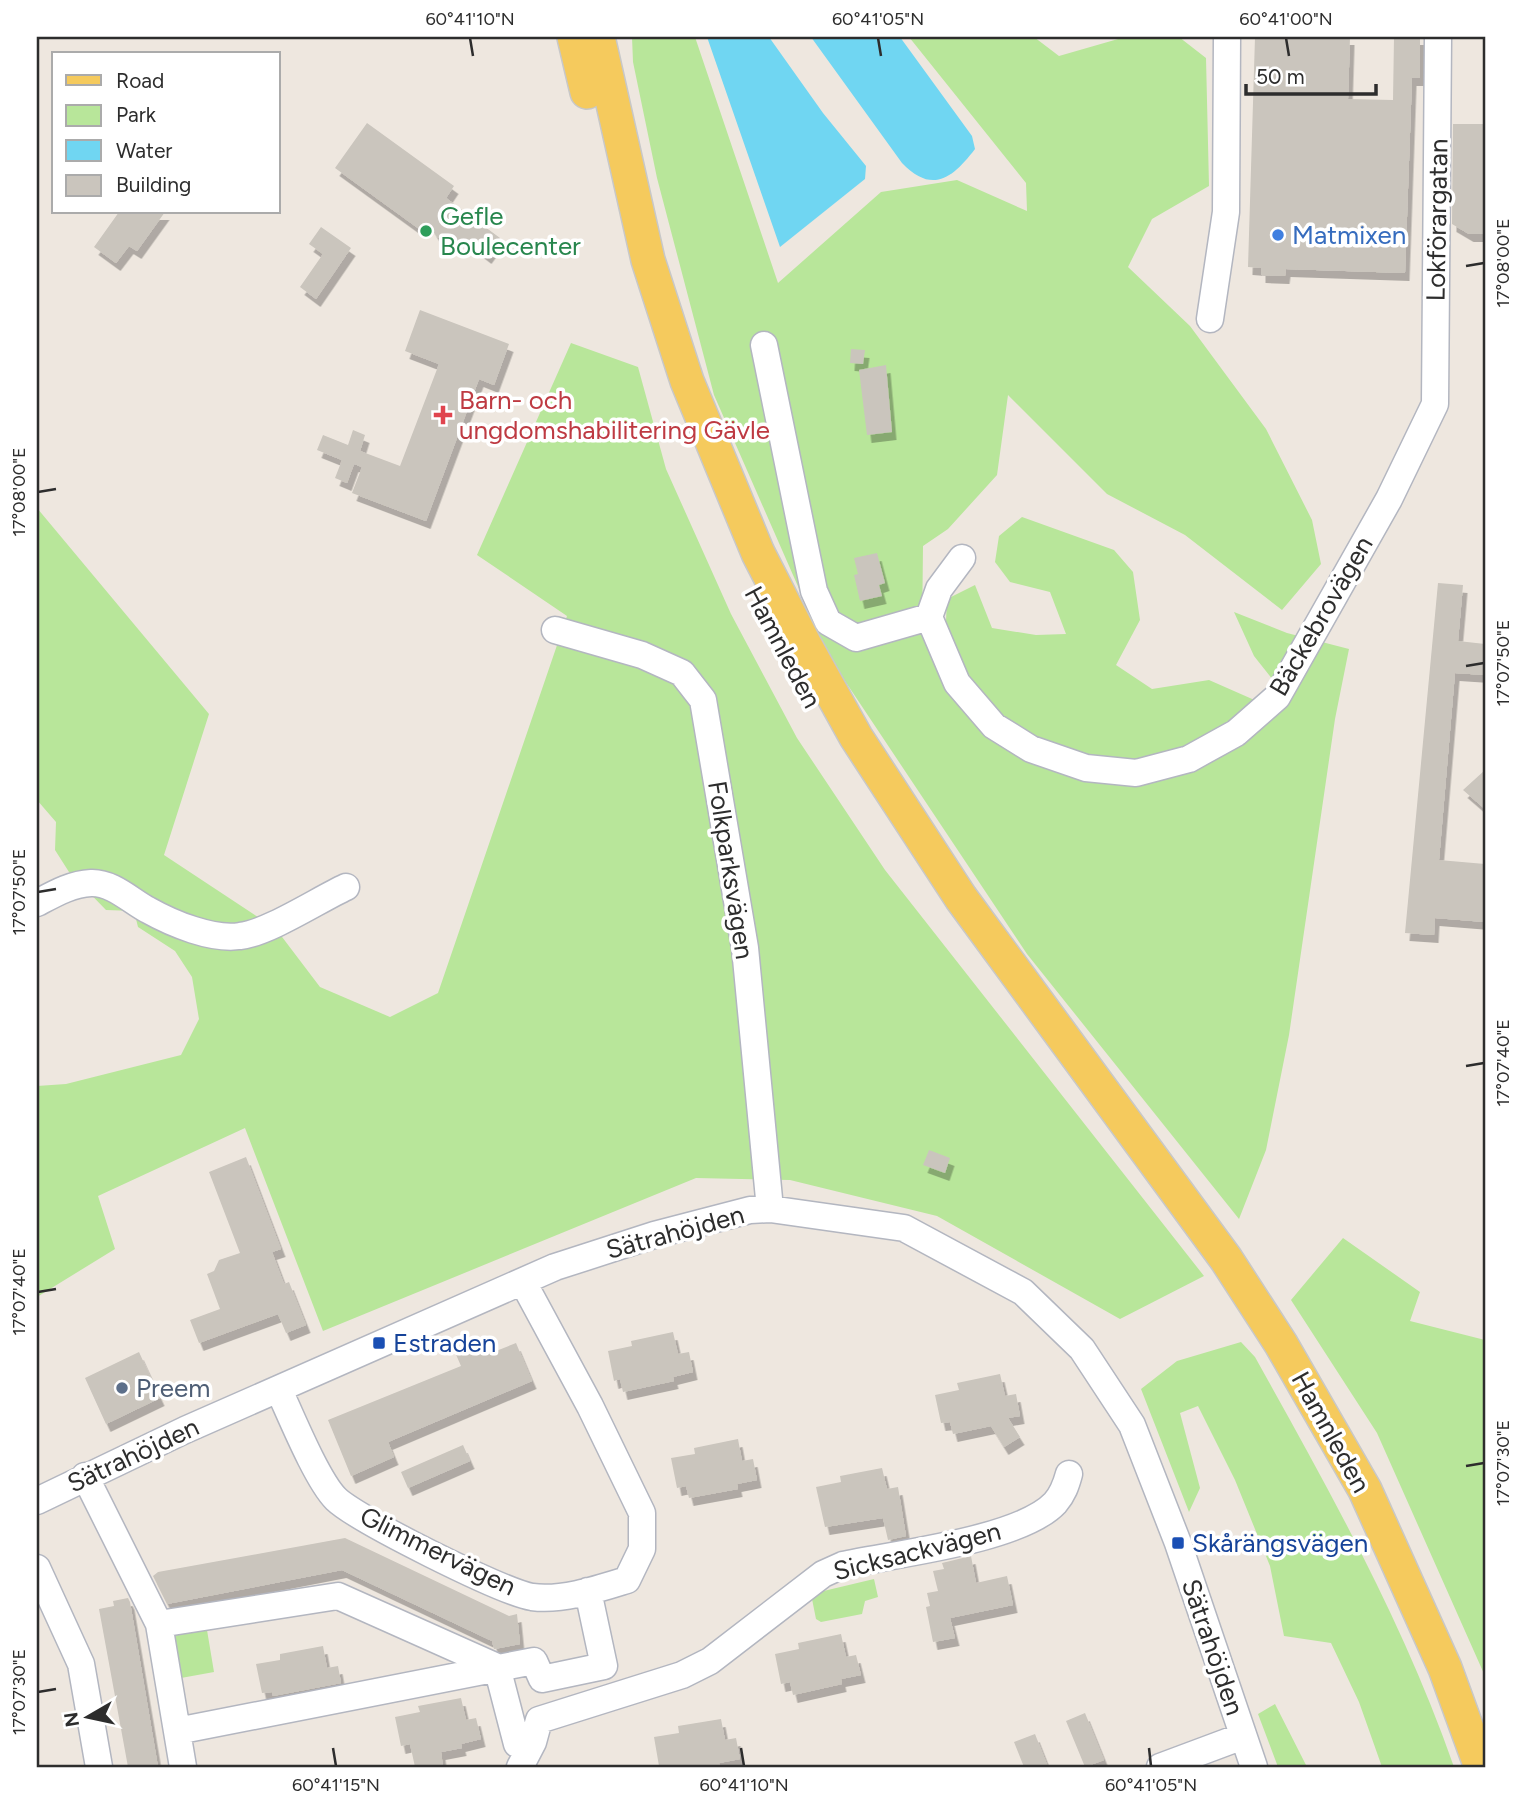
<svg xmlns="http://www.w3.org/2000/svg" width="1522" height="1804" font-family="Figtree,sans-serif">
<defs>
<filter id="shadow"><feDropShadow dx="4.5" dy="8" stdDeviation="0" flood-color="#0004"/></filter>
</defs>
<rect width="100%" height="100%" fill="#eee7df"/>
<path fill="#b8e69a" d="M 632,37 L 695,37 L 778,283 L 881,192 L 957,180 L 1027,211 L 1026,183 L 909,37 L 1034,37 L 1059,56 L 1125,37 L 1179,37 L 1206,58 L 1209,186 L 1152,219 L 1128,267 L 1190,326 L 1266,429 L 1312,520 L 1321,564 L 1282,610 L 1185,535 L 1107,494 L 1008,395 L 997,475 L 948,529 L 923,546 L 922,636 L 946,621 L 947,599 L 975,585 L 992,628 L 1036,635 L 1066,634 L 1050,592 L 1010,582 L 995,562 L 999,536 L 1022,517 L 1114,550 L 1133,572 L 1140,620 L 1116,665 L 1152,689 L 1209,680 L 1275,709 L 1284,694 L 1254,656 L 1234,612 L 1287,633 L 1349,649 L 1335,719 L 1289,1035 L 1266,1150 L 1239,1219 L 1027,954 L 829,657 L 714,395 L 657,178 L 633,62 Z
M 571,343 L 638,367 L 666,469 L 731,614 L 797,738 L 885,870 L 1204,1276 L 1120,1319 L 937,1216 L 790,1180 L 696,1178 L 323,1331 L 245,1128 L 98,1196 L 115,1249 L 37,1297 L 37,1086 L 66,1084 L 181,1055 L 199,1019 L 192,977 L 175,951 L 138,927 L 134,911 L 106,910 L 69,872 L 55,850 L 56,822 L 37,800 L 37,508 L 209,714 L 164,855 L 276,929 L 320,987 L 390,1017 L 438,993 L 567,616 L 477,555 Z
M 1343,1238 L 1420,1292 L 1410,1321 L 1485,1340 L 1485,1676 L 1377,1433 L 1291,1300 Z
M 1241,1342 L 1255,1357 C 1329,1490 1404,1623 1454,1767 L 1382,1767 L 1359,1702 L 1331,1643 L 1284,1636 L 1270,1566 L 1235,1480 L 1198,1406 L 1180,1413 L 1200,1488 L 1189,1512 L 1141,1389 L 1177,1361 Z
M 874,1579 L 878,1597 L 865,1601 L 862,1614 L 821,1622 L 816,1619 L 811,1594 Z
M 207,1630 L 214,1672 L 181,1678 L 174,1635 Z
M 1275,1704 L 1307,1767 L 1278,1767 L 1258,1714 Z"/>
<path fill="#70d6f2" d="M 707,37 L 769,37 L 823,113 L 866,166 L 865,179 L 780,247 Z
M 811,37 L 900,37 L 972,136 L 975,149 C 952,179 932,194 902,163 Z"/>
<path fill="#cac5bd" filter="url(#shadow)" d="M 1255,37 L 1350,37 L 1348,99 L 1393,100 L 1394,37 L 1420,37 L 1420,78 L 1412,78 L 1405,273 L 1286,269 L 1285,276 L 1261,275 L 1261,268 L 1248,267 Z
M 367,123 L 454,186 L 446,198 L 500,238 L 487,256 L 466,240 L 437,237 L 428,222 L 422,231 L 335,168 Z
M 1453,124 L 1485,124 L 1485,234 L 1469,234 L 1452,224 Z
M 119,212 L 165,212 L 137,251 L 129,246 L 116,263 L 94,247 Z
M 321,227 L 351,248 L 316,299 L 300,287 L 323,254 L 309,244 Z
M 420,310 L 509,344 L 494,385 L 479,379 L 426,521 L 352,493 L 362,467 L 354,464 L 347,483 L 335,478 L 342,460 L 317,450 L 323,435 L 348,445 L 353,430 L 365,435 L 360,451 L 400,466 L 439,364 L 405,351 Z
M 851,349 L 865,350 L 863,364 L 850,363 Z
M 886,365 L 892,432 L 867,435 L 859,370 Z
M 877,553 L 885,583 L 879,585 L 882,596 L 860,601 L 854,575 L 858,574 L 854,558 Z
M 1438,583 L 1463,585 L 1458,641 L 1485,644 L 1485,675 L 1455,673 L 1439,860 L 1485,864 L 1485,922 L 1435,918 L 1434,935 L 1405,933 Z
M 1485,770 L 1485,809 L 1463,790 Z
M 929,1150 L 950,1158 L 945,1173 L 923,1165 Z
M 246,1157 L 281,1249 L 272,1252 L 284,1284 L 289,1282 L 306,1325 L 286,1333 L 278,1314 L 199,1343 L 190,1320 L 220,1309 L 207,1274 L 214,1271 L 219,1260 L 240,1253 L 209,1172 Z
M 673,1332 L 678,1354 L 689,1352 L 693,1372 L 673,1377 L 674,1381 L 623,1392 L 620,1379 L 614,1381 L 608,1351 L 632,1346 L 631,1341 Z
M 479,1339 L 486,1355 L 516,1343 L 532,1381 L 388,1442 L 394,1457 L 351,1476 L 328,1420 L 461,1366 L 454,1350 Z
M 139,1352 L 160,1398 L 106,1424 L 85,1378 Z
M 1000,1374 L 1005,1396 L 1016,1394 L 1020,1416 L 1008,1418 L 1020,1437 L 1004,1447 L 991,1426 L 953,1434 L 950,1422 L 941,1423 L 935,1395 L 959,1390 L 957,1383 Z
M 738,1439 L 742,1461 L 753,1459 L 757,1480 L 737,1484 L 738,1489 L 689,1498 L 686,1486 L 677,1488 L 671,1458 L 695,1454 L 694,1448 Z
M 463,1445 L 470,1461 L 408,1488 L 401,1472 Z
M 882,1468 L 887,1489 L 898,1487 L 906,1536 L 888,1540 L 883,1518 L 825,1527 L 816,1487 L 841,1482 L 840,1476 Z
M 345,1538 L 509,1616 L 517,1614 L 520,1644 L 494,1649 L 492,1641 L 342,1570 L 167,1604 L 153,1576 L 158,1572 Z
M 971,1556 L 976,1583 L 1007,1576 L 1013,1605 L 950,1618 L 955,1638 L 933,1642 L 926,1607 L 930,1606 L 927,1593 L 938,1591 L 933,1571 L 944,1569 L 942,1563 Z
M 128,1598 L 130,1602 L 158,1767 L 128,1767 L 99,1609 L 114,1606 L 113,1601 Z
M 841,1634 L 846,1657 L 856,1655 L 861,1675 L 841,1679 L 842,1684 L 793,1695 L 790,1682 L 781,1684 L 775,1654 L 799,1649 L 798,1643 Z
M 323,1646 L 327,1668 L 338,1666 L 341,1683 L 273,1696 L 272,1692 L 262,1693 L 256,1664 L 280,1660 L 280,1654 Z
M 461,1698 L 466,1720 L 476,1718 L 481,1739 L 461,1744 L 462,1748 L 441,1752 L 443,1767 L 415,1767 L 410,1744 L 401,1746 L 395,1717 L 420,1712 L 418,1706 Z
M 1085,1713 L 1104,1760 L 1085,1767 L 1066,1721 Z
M 721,1719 L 725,1740 L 736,1738 L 740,1759 L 719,1763 L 720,1767 L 659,1766 L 654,1737 L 679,1733 L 678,1726 Z
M 1035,1734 L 1048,1767 L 1024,1767 L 1014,1742 Z"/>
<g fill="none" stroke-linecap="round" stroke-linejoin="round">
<g stroke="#b3b6c0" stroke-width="29">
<path id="minor" d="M 1210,319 L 1226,212 L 1227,37
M 764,345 L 814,591 L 828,622 L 856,638 L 929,617
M 962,558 L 939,589 L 929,617 L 957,683 L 994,726 L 1031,749 L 1086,768 L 1136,773 L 1189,759 L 1236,733 L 1277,697 L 1389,499 L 1435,404 L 1438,37
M 555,630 L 642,655 L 682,673 L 703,700 L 745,948 L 770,1209
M 37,903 C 54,894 71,884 91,883 C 112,882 131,901 148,910 C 173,924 212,940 240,936 C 268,933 318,900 346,887
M 279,1390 C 291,1416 317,1480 336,1499 C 358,1520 502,1592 532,1597 C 563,1601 598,1589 627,1580 L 642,1549 L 642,1513 L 590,1406 L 523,1282
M 85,1476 L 159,1624 L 183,1767
M 37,1501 L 185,1430 L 555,1267 L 654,1235 L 750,1210 L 770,1209 L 904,1228 L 1023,1292 L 1082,1349 L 1132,1425 L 1178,1543 L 1254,1767
M 37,1568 L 81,1664 L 99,1767
M 159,1624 L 338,1596 L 497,1667
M 497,1667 L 517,1744 L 533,1742
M 177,1731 L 534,1661 L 542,1679 L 604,1666 L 588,1591
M 520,1767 L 533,1742 L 539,1720 L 682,1675 L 710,1661 L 823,1574 L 843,1565 C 895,1554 1020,1540 1055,1503 C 1063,1494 1066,1485 1069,1474
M 1160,1767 L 1243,1736"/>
</g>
<g stroke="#c8c8c8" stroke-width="36">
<path id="major" d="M 574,37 L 587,92
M 598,37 L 648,260 L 687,381 L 758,553 L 805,645 L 856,737 L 961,898 L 1226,1259 L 1281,1344 L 1365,1490 L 1445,1668 L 1481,1767"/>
</g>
<use href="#minor" stroke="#fff" stroke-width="26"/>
<use href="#major" stroke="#f5ca5d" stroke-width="33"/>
</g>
<path fill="none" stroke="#2d2d2d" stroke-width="2.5" d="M 470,38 L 473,56M 878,38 L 881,56M 1286,38 L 1289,56M 1466,266 L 1484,263M 38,492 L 56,489M 1466,666 L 1484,663M 38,892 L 56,889M 1466,1066 L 1484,1063M 38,1292 L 56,1289M 1466,1466 L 1484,1463M 38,1692 L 56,1689M 333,1748 L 336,1766M 741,1748 L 744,1766M 1149,1748 L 1151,1766"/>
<circle fill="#2e9e5b" stroke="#fff" stroke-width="2.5" cx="426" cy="231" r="7"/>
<circle fill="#3f7fe0" stroke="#fff" stroke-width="2.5" cx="1278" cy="235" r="7"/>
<path fill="#e0444e" stroke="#fff" stroke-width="2.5" d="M439.5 404.5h7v7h7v7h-7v7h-7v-7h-7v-7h7z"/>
<g fill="#1a4fb4" stroke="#fff" stroke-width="2.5">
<rect x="372" y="1336" width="14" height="14" rx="3.5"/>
<rect x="1171" y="1536" width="14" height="14" rx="3.5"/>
</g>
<circle fill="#5c6f8a" stroke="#fff" stroke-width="2.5" cx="122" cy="1388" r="7"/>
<g text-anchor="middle" stroke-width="7" stroke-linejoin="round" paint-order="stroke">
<g font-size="26" fill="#27864d" stroke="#fff" text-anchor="start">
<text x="440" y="225">Gefle<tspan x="440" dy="30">Boulecenter</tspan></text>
</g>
<g font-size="26" fill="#2d2d2d" stroke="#fff">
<text transform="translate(1437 220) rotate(-89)" y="9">Lokförargatan</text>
<text transform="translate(1321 616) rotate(-60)" y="9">Bäckebrovägen</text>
<text transform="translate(783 647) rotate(62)" y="9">Hamnleden</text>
<text transform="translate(731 870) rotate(81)" y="9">Folkparksvägen</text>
<text transform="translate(675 1232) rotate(-15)" y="9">Sätrahöjden</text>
<text transform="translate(1331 1432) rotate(61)" y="9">Hamnleden</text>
<text transform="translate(133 1455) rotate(-25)" y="9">Sätrahöjden</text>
<text transform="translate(438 1551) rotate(26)" y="9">Glimmervägen</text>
<text transform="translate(917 1551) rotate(-14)" y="9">Sicksackvägen</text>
<text transform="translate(1213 1647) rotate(71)" y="9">Sätrahöjden</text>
</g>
<g font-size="26" fill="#366cbe" stroke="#fff" text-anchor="start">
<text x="1292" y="244">Matmixen</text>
</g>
<g font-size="26" fill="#be3a42" stroke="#fff" text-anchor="start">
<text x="459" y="409">Barn- och<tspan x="459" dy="30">ungdomshabilitering Gävle</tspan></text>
</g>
<g font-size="26" fill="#164399" stroke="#fff" text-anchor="start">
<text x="393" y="1352">Estraden</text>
<text x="1192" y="1552">Skårängsvägen</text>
</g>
<g font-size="26" fill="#4e5e75" stroke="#fff" text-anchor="start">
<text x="136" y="1397">Preem</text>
</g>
</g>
<rect width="1522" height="1804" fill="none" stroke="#ffffff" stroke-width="77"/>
<rect x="52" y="52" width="228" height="161" fill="#ffffff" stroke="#ababab" stroke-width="2"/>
<rect x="66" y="75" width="35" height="10" fill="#f5ca5d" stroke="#ababab" stroke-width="2"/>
<text x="116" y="88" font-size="21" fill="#2d2d2d">Road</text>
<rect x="66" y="105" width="35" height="21" fill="#b8e69a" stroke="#ababab" stroke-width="2"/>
<text x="116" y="122" font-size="21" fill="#2d2d2d">Park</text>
<rect x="66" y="140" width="35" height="21" fill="#70d6f2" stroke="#ababab" stroke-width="2"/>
<text x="116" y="158" font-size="21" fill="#2d2d2d">Water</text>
<rect x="66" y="175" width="35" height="21" fill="#cac5bd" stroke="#ababab" stroke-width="2"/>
<text x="116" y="192" font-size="21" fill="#2d2d2d">Building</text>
<g transform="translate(88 1717) rotate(261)" stroke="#ffffff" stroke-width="5" paint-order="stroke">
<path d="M0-5L12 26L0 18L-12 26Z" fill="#2d2d2d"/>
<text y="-10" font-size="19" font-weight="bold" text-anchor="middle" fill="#2d2d2d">N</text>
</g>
<path d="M1246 84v10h130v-10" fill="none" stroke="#2d2d2d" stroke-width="3.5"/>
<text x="1256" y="84" font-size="21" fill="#2d2d2d" stroke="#ffffff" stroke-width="5" paint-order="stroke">50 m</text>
<rect x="38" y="38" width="1446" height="1728" fill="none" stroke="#2d2d2d" stroke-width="2.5"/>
<g font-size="18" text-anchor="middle" fill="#2d2d2d">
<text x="470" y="25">60°41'10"N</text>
<text x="878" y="25">60°41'05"N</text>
<text x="1286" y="25">60°41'00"N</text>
<text transform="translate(1503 263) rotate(-90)" y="6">17°08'00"E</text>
<text transform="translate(19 492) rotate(-90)" y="6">17°08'00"E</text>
<text transform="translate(1503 663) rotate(-90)" y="6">17°07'50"E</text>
<text transform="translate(19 892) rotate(-90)" y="6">17°07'50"E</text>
<text transform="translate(1503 1063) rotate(-90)" y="6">17°07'40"E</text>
<text transform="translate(19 1292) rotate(-90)" y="6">17°07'40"E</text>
<text transform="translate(1503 1463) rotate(-90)" y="6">17°07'30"E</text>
<text transform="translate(19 1692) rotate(-90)" y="6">17°07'30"E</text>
<text x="336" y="1791">60°41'15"N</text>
<text x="744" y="1791">60°41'10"N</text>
<text x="1151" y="1791">60°41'05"N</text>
</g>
</svg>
